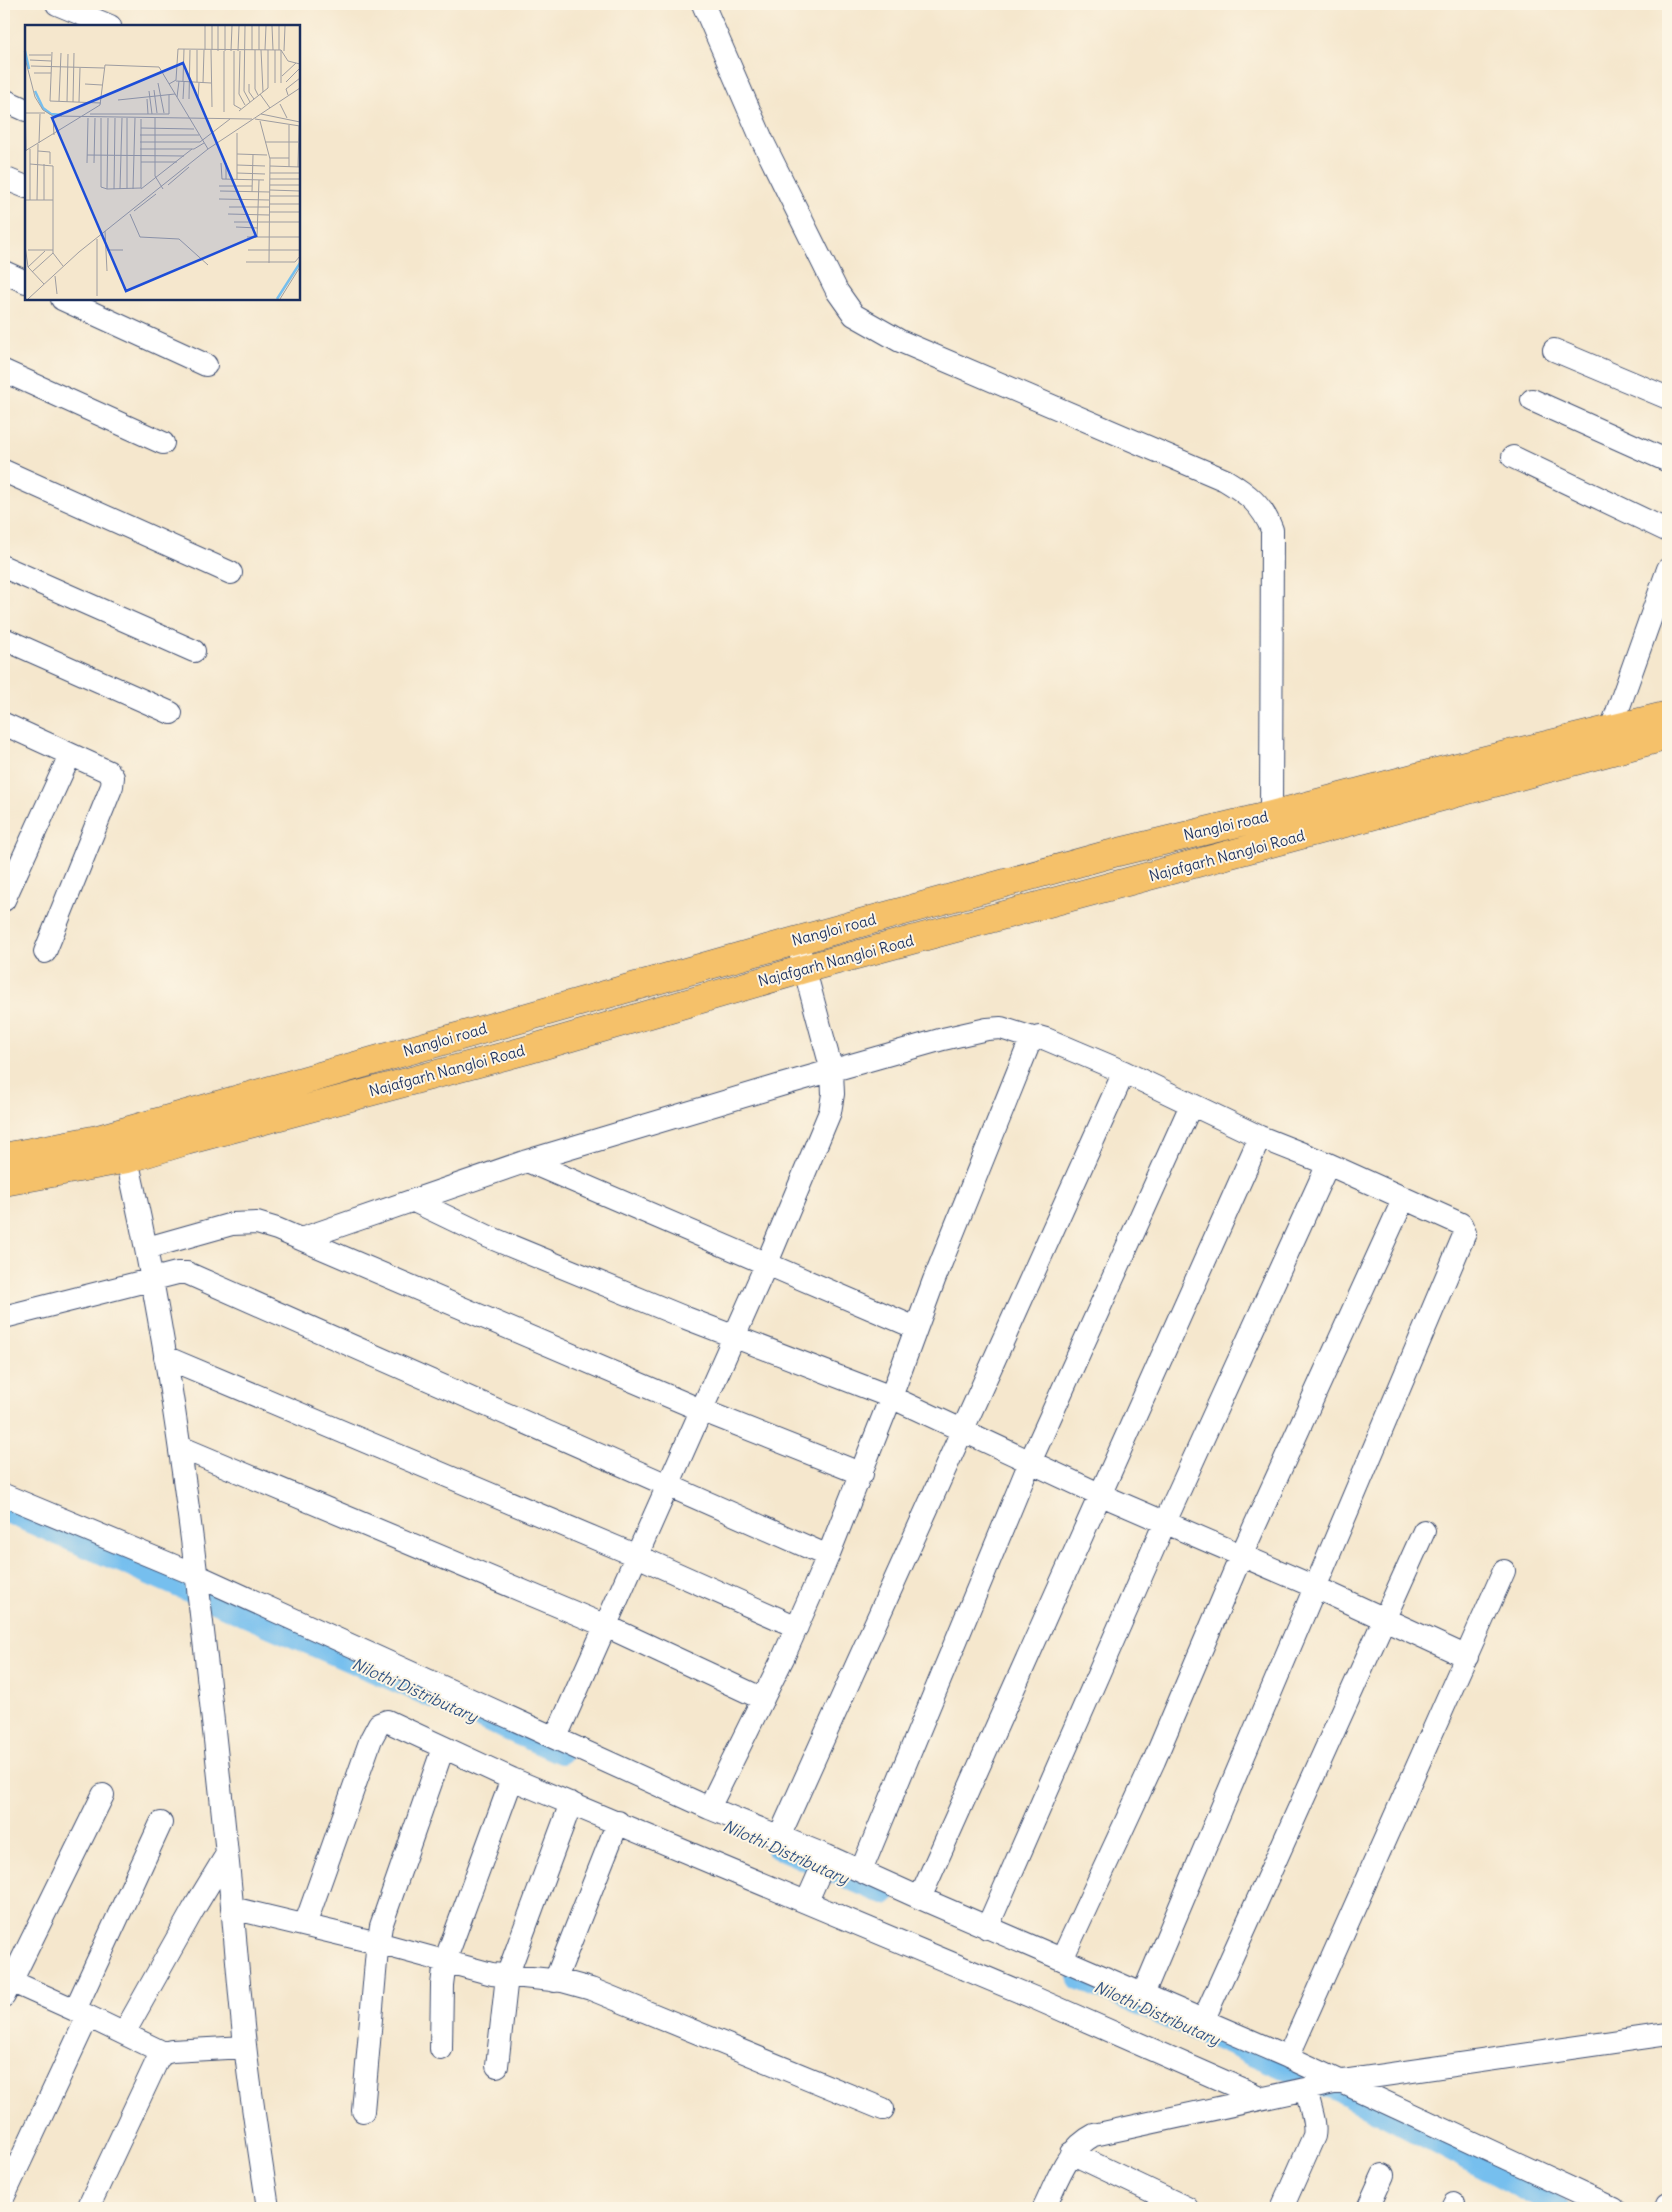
<svg xmlns="http://www.w3.org/2000/svg" width="1672" height="2212" font-family="Delius,sans-serif">
<rect width="100%" height="100%" fill="#fcf5e5"/>
<filter id="ink" filterUnits="userSpaceOnUse"><feTurbulence type="fractalNoise" baseFrequency=".02" numOctaves="2"/><feDisplacementMap in="SourceGraphic" scale="10" xChannelSelector="R" yChannelSelector="G"/><feConvolveMatrix kernelMatrix="1 2 1 2 8 2 1 2 1" color-interpolation-filters="sRGB"/></filter>
<filter id="wash" filterUnits="userSpaceOnUse"><feTurbulence type="fractalNoise" baseFrequency=".0096" numOctaves="4" result="noise"/><feDisplacementMap in="SourceGraphic" scale="20" xChannelSelector="R" yChannelSelector="G"/><feGaussianBlur stdDeviation="1.12" result="paint"/><feColorMatrix in="noise" values="0 0 0 0 0 0 0 0 0 0 0 0 0 0 0 0 0 1.4 0 .05"/><feComposite in="paint" operator="in"/></filter>
<g filter="url(#wash)">
<rect width="100%" height="100%" fill="#f5e7cd"/>
<g fill="none" stroke-linecap="round" stroke-linejoin="round">
<path stroke="#76bfee" stroke-width="22" d="M 4,1511 L 561,1753
M 776,1847 L 884,1894
M 1079,1979 L 1348,2096 L 1560,2208"/>
</g>
</g>
<g filter="url(#ink)">
<g fill="none" stroke-linecap="round" stroke-linejoin="round">
<g stroke="#3c4b6f" stroke-width="24">
<path id="minor" d="M 57,4 L 110,26
M 703,4 L 763,142 L 837,291 L 854,315 L 900,341 L 1225,480 C 1247,493 1263,506 1272,530 L 1271,815
M 4,100 L 26,110
M 4,178 L 26,187
M 4,272 L 26,282
M 62,299 L 206,365
M 1554,350 L 1668,398
M 4,371 L 163,443
M 1532,400 L 1668,461
M 1513,457 L 1668,531
M 4,471 L 231,573
M 4,567 L 194,651
M 4,639 L 171,713
M 4,724 L 109,772 L 113,777 L 112,786 L 45,952
M 1616,742 L 1611,729 L 1668,569
M 4,900 L 70,755
M 127,1159 C 179,1387 203,1621 227,1854 C 234,1918 238,1981 245,2045 C 251,2099 260,2154 268,2208
M 527,1161 L 916,1328
M 414,1201 L 489,1237 L 686,1318 L 891,1397 L 1099,1494 L 1315,1587 L 1467,1657
M 301,1239 L 527,1161 L 781,1085 L 943,1039 L 987,1029 L 1001,1028 L 1036,1039
M 147,1248 L 232,1224 L 257,1223 L 277,1229 L 701,1410 L 862,1474
M 4,1317 L 177,1273 L 187,1273 L 828,1556
M 165,1357 L 637,1556 L 797,1627
M 180,1447 L 606,1626 L 763,1699
M 4,1495 L 196,1575 L 709,1808 L 827,1856 L 920,1898 L 1288,2057 L 1613,2208
M 556,1737 L 766,1265 L 830,1112 L 833,1094 L 832,1071 L 800,952
M 709,1808 L 783,1658 L 828,1556 L 891,1397 L 934,1280 L 1029,1044 L 1039,1037 L 1046,1039 L 1124,1072 L 1260,1137 L 1328,1164 L 1461,1224 L 1465,1233 L 1143,1994
M 779,1837 L 1124,1072
M 861,1871 L 1030,1462 L 1191,1105
M 920,1898 L 1260,1137
M 807,1901 L 827,1856
M 232,1908 L 378,1943 L 492,1974 L 562,1981 L 591,1989 L 883,2109
M 305,1925 L 371,1739 L 379,1724 L 387,1721 L 512,1779 L 1037,1999 L 1262,2098
M 987,1928 L 1165,1522 L 1328,1164
M 1062,1959 L 1154,1761 L 1241,1556 L 1404,1198
M 4,1978 L 75,2010 L 164,2053
M 555,1981 L 618,1822
M 4,1996 L 103,1795
M 75,2010 L 161,1823
M 1203,2021 L 1424,1531
M 124,2033 L 193,1910 L 227,1854
M 441,2049 L 442,1985 L 445,1961 L 512,1779
M 1288,2057 L 1504,1571
M 497,2066 L 507,1976 L 571,1803
M 363,2111 L 377,1950 L 381,1926 L 443,1748
M 1071,2153 L 1187,2208
M 4,2196 L 88,2016
M 88,2208 L 158,2059 L 164,2053 L 172,2051 L 245,2047
M 1044,2208 C 1057,2182 1066,2149 1094,2135 L 1343,2081 L 1668,2034
M 1282,2208 L 1314,2136 C 1317,2121 1308,2105 1307,2089
M 1368,2208 L 1383,2175
M 1452,2208 L 1454,2204
M 1667,2208 L 1668,2205"/>
</g>
<g stroke="#3c4b6f" stroke-width="29">
<path id="major" d="M 4,1157 L 98,1139 L 752,953 L 1110,854 L 1271,815 L 1428,774 L 1668,715
M 4,1182 L 127,1159 L 186,1141 L 527,1050 L 804,969 L 1668,736"/>
</g>
<use href="#minor" stroke="#fff" stroke-width="22"/>
<use href="#major" stroke="#f5c16b" stroke-width="28"/>
</g>
</g>
<g text-anchor="middle" stroke-width="4" stroke-linejoin="round" paint-order="stroke">
<g font-size="15" fill="#1b2f5e" stroke="#fcf5e5">
<text transform="translate(1226 826) rotate(-13)" y="5">Nangloi road</text>
<text transform="translate(1227 856) rotate(-15)" y="5">Najafgarh Nangloi Road</text>
<text transform="translate(834 930) rotate(-15)" y="5">Nangloi road</text>
<text transform="translate(836 961) rotate(-15)" y="5">Najafgarh Nangloi Road</text>
<text transform="translate(445 1040) rotate(-16)" y="5">Nangloi road</text>
<text transform="translate(447 1071) rotate(-15)" y="5">Najafgarh Nangloi Road</text>
</g>
<g font-size="16" font-style="italic" fill="#325382" stroke="#fcf5e5">
<text transform="translate(415 1690) rotate(24)" y="6">Nilothi Distributary</text>
<text transform="translate(786 1852) rotate(24)" y="6">Nilothi Distributary</text>
<text transform="translate(1157 2013) rotate(24)" y="6">Nilothi Distributary</text>
</g>
</g>
<g transform="translate(25 25)">
<rect width="275" height="275" fill="#f5e7cd"/>
<path fill="none" stroke="#76bfee" stroke-width="2.5" d="M 0,26 L 4,44M 10,66 L 18,83 L 26,89 L 37,90M 252,274 L 275,238"/>
<path fill="none" stroke="#9e9da1" stroke-width="1" d="M 187,1 L 187,25M 200,1 L 200,26M 220,1 L 219,66 L 225,77M 234,1 L 234,25M 247,1 L 248,25M 180,25 L 180,1M 186,25 L 187,82M 227,25 L 227,1M 230,25 L 230,64 L 233,70M 236,25 L 238,67M 240,25 L 241,1M 254,25 L 254,1M 193,26 L 193,1M 206,26 L 207,1M 209,26 L 209,80 L 216,84M 213,26 L 214,1M 215,26 L 214,69 L 220,80M 259,26 L 260,1M 27,27 L 25,76 L 76,78M 4,30 L 26,30M 0,33 L 10,72 L 18,85 L 28,91 L 227,94M 5,35 L 26,36M 6,41 L 79,43M 9,48 L 26,48M 257,51 L 271,38M 151,56 L 186,58M 158,56 L 159,24M 172,57 L 172,25M 261,57 L 275,43M 133,58 L 139,88M 178,58 L 179,25M 250,58 L 250,25M 256,58 L 256,25M 60,59 L 77,60M 144,59 L 151,55 L 153,24 L 256,25 L 263,36 L 275,39M 224,59 L 224,67 L 229,74M 129,65 L 132,88M 124,66 L 127,89M 235,69 L 245,83M 263,70 L 261,64 L 275,53M 152,72 L 154,56M 122,74 L 123,89M 158,74 L 159,56M 164,74 L 165,25M 173,74 L 174,58M 0,75 L 1,126M 93,75 L 150,69M 34,76 L 36,28M 42,77 L 43,29M 48,77 L 49,28M 54,77 L 55,43M 255,79 L 262,93M 214,86 L 243,63 L 243,25M 199,87 L 199,26M 0,88 L 20,88M 65,89 L 144,89 L 144,70M 236,89 L 275,97M 28,92 L 29,110M 76,93 L 76,162 L 82,164 L 116,163 L 116,94M 130,93 L 130,151 L 138,164M 230,94 L 275,101M 235,96 L 245,134 L 244,238M 116,103 L 169,104M 115,110 L 174,110M 115,117 L 175,117 L 205,94M 240,117 L 273,117M 14,118 L 15,89M 115,124 L 169,124 L 179,118M 0,126 L 75,80 L 80,40 L 134,42 L 183,124M 13,126 L 25,127 L 25,139M 212,129 L 242,130M 62,130 L 159,131M 245,133 L 264,133M 116,137 L 152,137M 62,138 L 63,93M 69,138 L 70,93M 196,138 L 197,154 L 239,155M 5,139 L 28,141 L 28,228 L 38,241M 19,139 L 19,175M 212,140 L 240,141M 245,141 L 275,142M 264,142 L 264,100M 273,142 L 274,101M 212,148 L 240,149M 245,148 L 275,148M 201,154 L 201,138M 245,154 L 275,154M 212,155 L 212,108M 143,160 L 164,142M 245,160 L 275,160M 194,161 L 227,161M 82,164 L 83,93M 89,164 L 90,93M 95,164 L 97,93M 102,164 L 102,93M 108,164 L 110,93M 116,164 L 167,124M 245,165 L 275,166M 195,166 L 245,167M 227,167 L 228,130M 245,171 L 275,171M 194,174 L 244,175M 0,175 L 28,175M 5,175 L 5,124M 12,175 L 13,119M 245,179 L 275,179M 204,182 L 245,182M 109,186 L 131,169M 244,187 L 275,187M 105,189 L 115,212 L 154,214 L 183,240M 203,189 L 244,190M 209,197 L 275,197M 211,202 L 233,203M 80,206 L 82,246M 222,212 L 275,212M 232,212 L 234,155M 0,220 L 3,242 L 19,259M 3,225 L 28,225M 82,225 L 98,225M 223,225 L 275,225M 221,237 L 270,237 L 275,231M 3,242 L 20,226M 7,247 L 28,228M 30,251 L 32,269M 72,271 L 72,214M 3,274 L 54,227 L 183,124 L 275,63M 255,274 L 275,242"/>
<path fill="#1d4ed8" fill-opacity="0.15" stroke="#1d4ed8" stroke-width="2.5" d="M 158,38 L 231,211 L 101,266 L 27,93 Z"/>
<rect width="275" height="275" fill="none" stroke="#1b2f5e" stroke-width="2.5"/>
</g>
<rect width="1672" height="2212" fill="none" stroke="#fcf5e5" stroke-width="20"/>
</svg>
